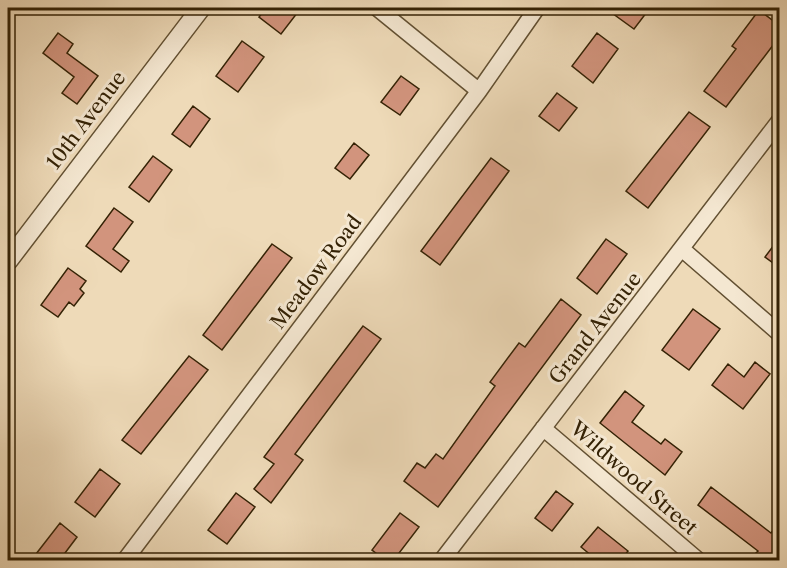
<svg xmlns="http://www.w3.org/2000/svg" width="787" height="568" font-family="'Libre Caslon Text',serif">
<rect width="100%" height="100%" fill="#eedab8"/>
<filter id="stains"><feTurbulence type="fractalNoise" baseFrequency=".00333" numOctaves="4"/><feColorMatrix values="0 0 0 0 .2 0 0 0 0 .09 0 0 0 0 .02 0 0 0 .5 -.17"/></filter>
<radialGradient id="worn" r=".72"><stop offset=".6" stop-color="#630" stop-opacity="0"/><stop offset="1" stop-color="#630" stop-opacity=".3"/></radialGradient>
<path fill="#d2947d" stroke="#342205" stroke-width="1.5" d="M 266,8 L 301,8 L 281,34 L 259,17 Z
M 605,8 L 650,8 L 634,29 Z
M 759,10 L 780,26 L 780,36 L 726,107 L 704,91 L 736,49 L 732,46 Z
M 58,33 L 73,44 L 67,53 L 98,76 L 77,104 L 62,93 L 74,77 L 43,53 Z
M 597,33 L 618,49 L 593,83 L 572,66 Z
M 242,41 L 264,57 L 238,92 L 216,76 Z
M 401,76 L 419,89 L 400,115 L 381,102 Z
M 557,93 L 577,108 L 559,131 L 539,116 Z
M 193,106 L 210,119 L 190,147 L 172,134 Z
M 689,112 L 710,127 L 648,208 L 626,191 Z
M 354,143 L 369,155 L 350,179 L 335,168 Z
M 153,156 L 172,170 L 149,202 L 129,187 Z
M 491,158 L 509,171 L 440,265 L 421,251 Z
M 114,208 L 133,222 L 113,249 L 129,261 L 121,272 L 86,246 Z
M 780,237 L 780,268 L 765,257 Z
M 606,239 L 627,254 L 597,294 L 577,278 Z
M 272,244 L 292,258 L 222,350 L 203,335 Z
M 68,268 L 86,281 L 80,289 L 84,293 L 74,306 L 69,302 L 58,317 L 41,305 Z
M 561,299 L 581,315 L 438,507 L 404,481 L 417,463 L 425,468 L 436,454 L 443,459 L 495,386 L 490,382 L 519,343 L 525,347 Z
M 693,309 L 720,329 L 689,370 L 662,350 Z
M 363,326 L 381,339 L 295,454 L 303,460 L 271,503 L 254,489 L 274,464 L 264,457 Z
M 189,356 L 208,370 L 141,454 L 122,440 Z
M 755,362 L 770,374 L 743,409 L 712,385 L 728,364 L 744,377 Z
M 625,391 L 644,406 L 632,422 L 661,444 L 665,439 L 682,452 L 665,475 L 600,423 Z
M 100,469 L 120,484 L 95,517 L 75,502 Z
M 711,487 L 771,533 L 780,522 L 780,561 L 764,561 L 755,554 L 758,551 L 698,505 Z
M 556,491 L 573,504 L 552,531 L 535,518 Z
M 236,493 L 255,507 L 227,544 L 208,530 Z
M 400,513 L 419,527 L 393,561 L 386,561 L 372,550 Z
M 60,523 L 77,537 L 59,561 L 44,561 L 36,554 Z
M 598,527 L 628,551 L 620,561 L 598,561 L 581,547 Z"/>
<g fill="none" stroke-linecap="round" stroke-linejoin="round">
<g stroke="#625032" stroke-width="18">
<path id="minor" d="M 377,8 L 479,91
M 682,249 L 780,334
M 543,428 L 698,560
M 125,560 L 479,91 L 537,8
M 442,560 L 780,120"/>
</g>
<g stroke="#625032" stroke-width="21">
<path id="tertiary" d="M 8,261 L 201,8"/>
</g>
<use href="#minor" stroke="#f4e7d1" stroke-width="15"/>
<use href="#tertiary" stroke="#f4e7d1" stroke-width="18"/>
</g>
<g text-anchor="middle" stroke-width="6" stroke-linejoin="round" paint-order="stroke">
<g font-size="20" fill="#342205" stroke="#f4e7d1">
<text transform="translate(86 120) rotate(-53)" y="7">10th Avenue</text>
<text transform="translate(316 272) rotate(-53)" y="7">Meadow Road</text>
<text transform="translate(595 328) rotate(-52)" y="7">Grand Avenue</text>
<text transform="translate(634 478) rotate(41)" y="7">Wildwood Street</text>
</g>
</g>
<rect width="787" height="568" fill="none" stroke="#eedab8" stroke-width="30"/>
<rect x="9" y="9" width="769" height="550" fill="none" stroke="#342205" stroke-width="3"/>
<rect x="15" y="15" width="757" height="538" fill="none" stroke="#342205" stroke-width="1.5"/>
<rect width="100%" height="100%" filter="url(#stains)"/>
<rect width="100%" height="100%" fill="url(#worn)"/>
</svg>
